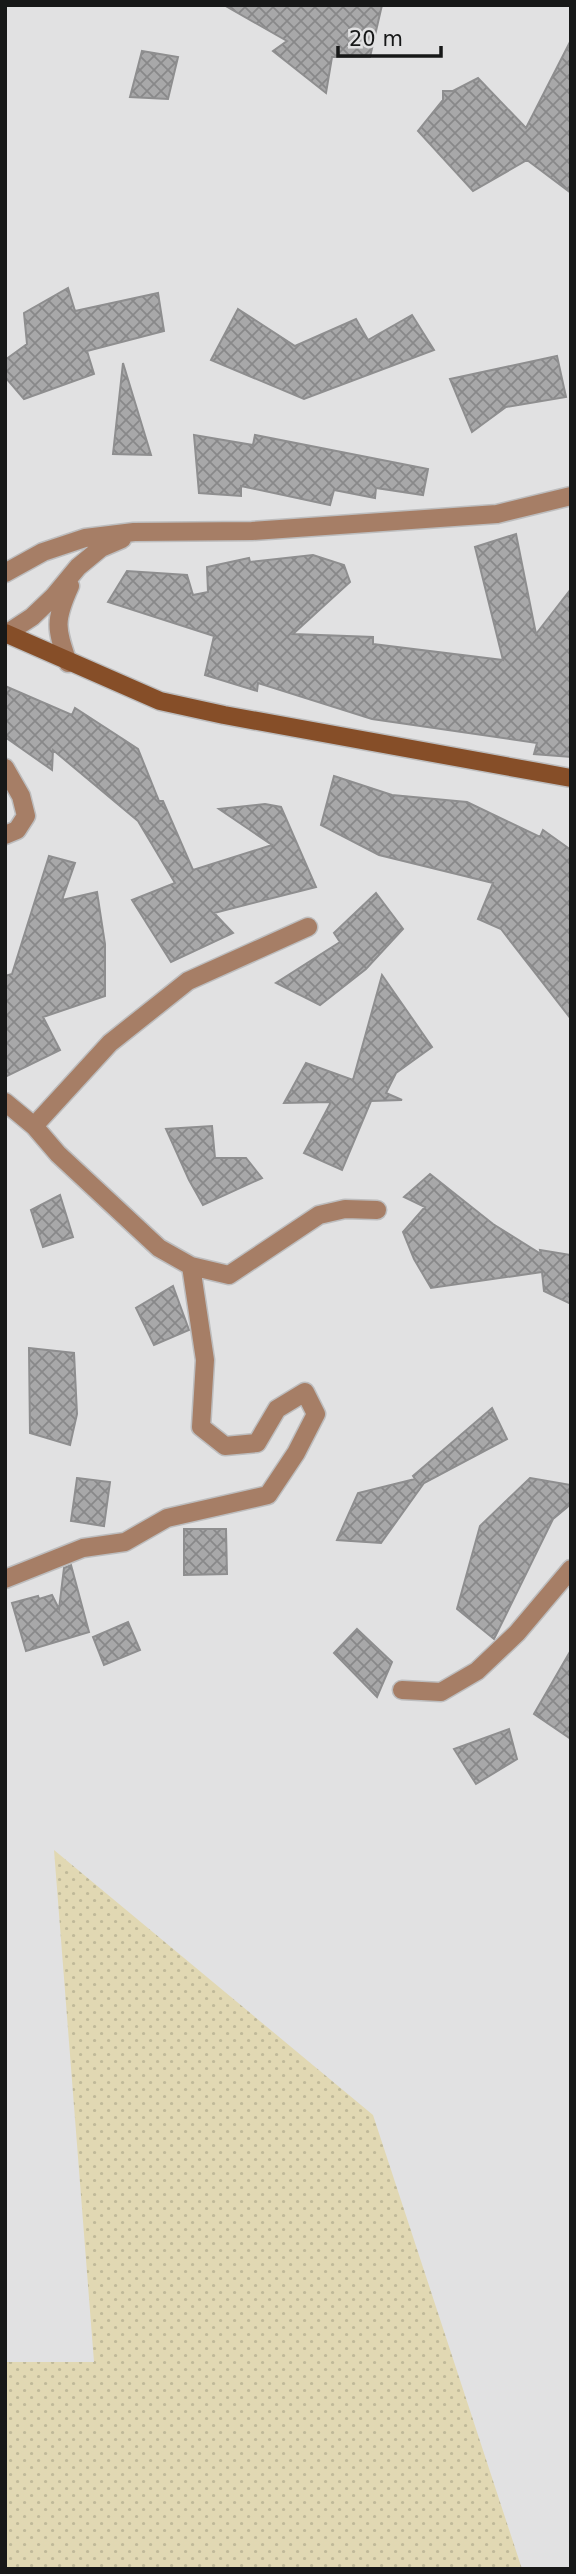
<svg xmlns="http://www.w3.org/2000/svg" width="576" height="2574" font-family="'DejaVu Sans',sans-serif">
<defs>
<pattern id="sand-dots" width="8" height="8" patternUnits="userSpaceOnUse" patternTransform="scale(1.75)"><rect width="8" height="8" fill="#e1d8b3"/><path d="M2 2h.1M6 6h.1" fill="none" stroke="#c0b999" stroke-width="1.8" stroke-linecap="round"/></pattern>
<pattern id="building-cross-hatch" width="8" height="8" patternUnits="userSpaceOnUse" patternTransform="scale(1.75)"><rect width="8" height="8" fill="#a8a8a9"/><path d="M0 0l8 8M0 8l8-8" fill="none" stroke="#888889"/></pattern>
</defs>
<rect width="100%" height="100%" fill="#e1e1e2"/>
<path fill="url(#sand-dots)" d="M 54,1850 L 373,2115 L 522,2569 L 5,2569 L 5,2362 L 94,2362 Z"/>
<path fill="url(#building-cross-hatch)" stroke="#8e8e8f" stroke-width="2" d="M 224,5 L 382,5 L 370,57 L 332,57 L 326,93 L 273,51 L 287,41 Z
M 571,40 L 571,193 L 527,160 L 473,191 L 418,131 L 443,100 L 443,91 L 453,91 L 478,78 L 526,128 Z
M 142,51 L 178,57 L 168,99 L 130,97 Z
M 68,288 L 75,311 L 158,293 L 164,331 L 87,351 L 94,374 L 24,399 L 5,377 L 5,360 L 27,344 L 24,313 Z
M 238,309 L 295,346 L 356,319 L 368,340 L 412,315 L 434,350 L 304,399 L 211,360 Z
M 557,356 L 566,397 L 506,407 L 472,432 L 450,379 Z
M 123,363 L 151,455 L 113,454 Z
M 194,435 L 253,445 L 255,435 L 428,469 L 423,495 L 376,488 L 375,498 L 334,490 L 330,505 L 241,486 L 241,496 L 199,493 Z
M 516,534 L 536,634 L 571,589 L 571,757 L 534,754 L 537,743 L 372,719 L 258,683 L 257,691 L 205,675 L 214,636 L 108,602 L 127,571 L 187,575 L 193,595 L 208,592 L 207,567 L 249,558 L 250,562 L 313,555 L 344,565 L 350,582 L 293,634 L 373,637 L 373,644 L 503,660 L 475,547 Z
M 5,686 L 72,715 L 75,708 L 138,749 L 159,801 L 163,801 L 193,870 L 272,845 L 219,809 L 265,804 L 281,807 L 316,887 L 214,913 L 233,933 L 171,962 L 132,900 L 175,883 L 138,821 L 53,750 L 52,770 L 5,737 Z
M 334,776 L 392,795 L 467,802 L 540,837 L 543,830 L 571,850 L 571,1019 L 501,929 L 478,919 L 493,883 L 379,855 L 321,825 Z
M 49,856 L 75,863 L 62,900 L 97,892 L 105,944 L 105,996 L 43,1017 L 60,1050 L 5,1077 L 5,976 L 12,974 Z
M 376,893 L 403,929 L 366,969 L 320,1005 L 276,983 L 340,942 L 334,933 Z
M 382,975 L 432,1047 L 396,1073 L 386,1093 L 402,1100 L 371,1101 L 342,1170 L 304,1153 L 331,1102 L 284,1103 L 306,1063 L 353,1080 Z
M 212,1126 L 215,1158 L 246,1158 L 262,1178 L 203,1205 L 189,1180 L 166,1129 Z
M 430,1174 L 493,1224 L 541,1254 L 540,1250 L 571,1255 L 571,1304 L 544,1291 L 542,1272 L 431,1288 L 414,1259 L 403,1232 L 425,1207 L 404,1197 Z
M 60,1195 L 73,1237 L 43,1247 L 31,1210 Z
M 173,1286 L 189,1330 L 154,1345 L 136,1308 Z
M 29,1348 L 74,1353 L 77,1414 L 70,1445 L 30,1433 Z
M 492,1408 L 507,1439 L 424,1483 L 381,1543 L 337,1540 L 358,1493 L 415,1479 L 413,1476 Z
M 77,1478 L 110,1482 L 104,1526 L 71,1521 Z
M 530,1478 L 571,1485 L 571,1504 L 553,1519 L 494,1639 L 457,1609 L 480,1526 Z
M 184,1529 L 226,1529 L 227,1574 L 184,1575 Z
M 71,1565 L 89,1632 L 26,1651 L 12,1603 L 38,1596 L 39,1599 L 52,1595 L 59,1609 L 64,1568 Z
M 128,1622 L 140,1650 L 104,1665 L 93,1637 Z
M 357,1629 L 392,1662 L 377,1697 L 334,1653 Z
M 571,1650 L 571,1739 L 534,1714 Z
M 509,1729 L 517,1759 L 476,1784 L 454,1749 Z"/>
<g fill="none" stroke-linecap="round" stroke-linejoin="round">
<g stroke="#bdbdbe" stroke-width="21">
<path id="street" d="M 5,573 L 43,552 L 85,538 L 134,532 L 252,531 L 497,514 L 571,496
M 6,634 L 32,617 L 54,596 L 78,567 L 101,548 L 122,539
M 68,663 C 56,628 54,621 70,586
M 5,768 L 21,796 L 26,816 L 17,830 L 5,835
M 5,1102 L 34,1126 L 58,1154 L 159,1248 L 191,1266 L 229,1275 L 319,1215 L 345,1209 L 377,1210
M 34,1126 L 110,1043 L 188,981 L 308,927
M 5,1579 L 83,1548 L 125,1542 L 167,1518 L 268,1495 L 296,1453 L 316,1414 L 305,1392 L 277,1409 L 257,1443 L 225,1446 L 201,1427 L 205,1360 L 191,1266
M 402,1690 L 441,1692 L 477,1671 L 517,1633 L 571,1569"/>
</g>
<g stroke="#bdbdbe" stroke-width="21">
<path id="secondary" d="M 5,633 L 160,701 L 224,715 L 571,778"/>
</g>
<use href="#street" stroke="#a67e66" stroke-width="18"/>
<use href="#secondary" stroke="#864e28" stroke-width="18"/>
</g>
<rect width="576" height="2574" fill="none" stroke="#171818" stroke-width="14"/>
<path d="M338 46v10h103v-10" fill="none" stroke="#171818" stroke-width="3.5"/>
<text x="349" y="46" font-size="21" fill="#171818" stroke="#e1e1e2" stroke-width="5" paint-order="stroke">20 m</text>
</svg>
